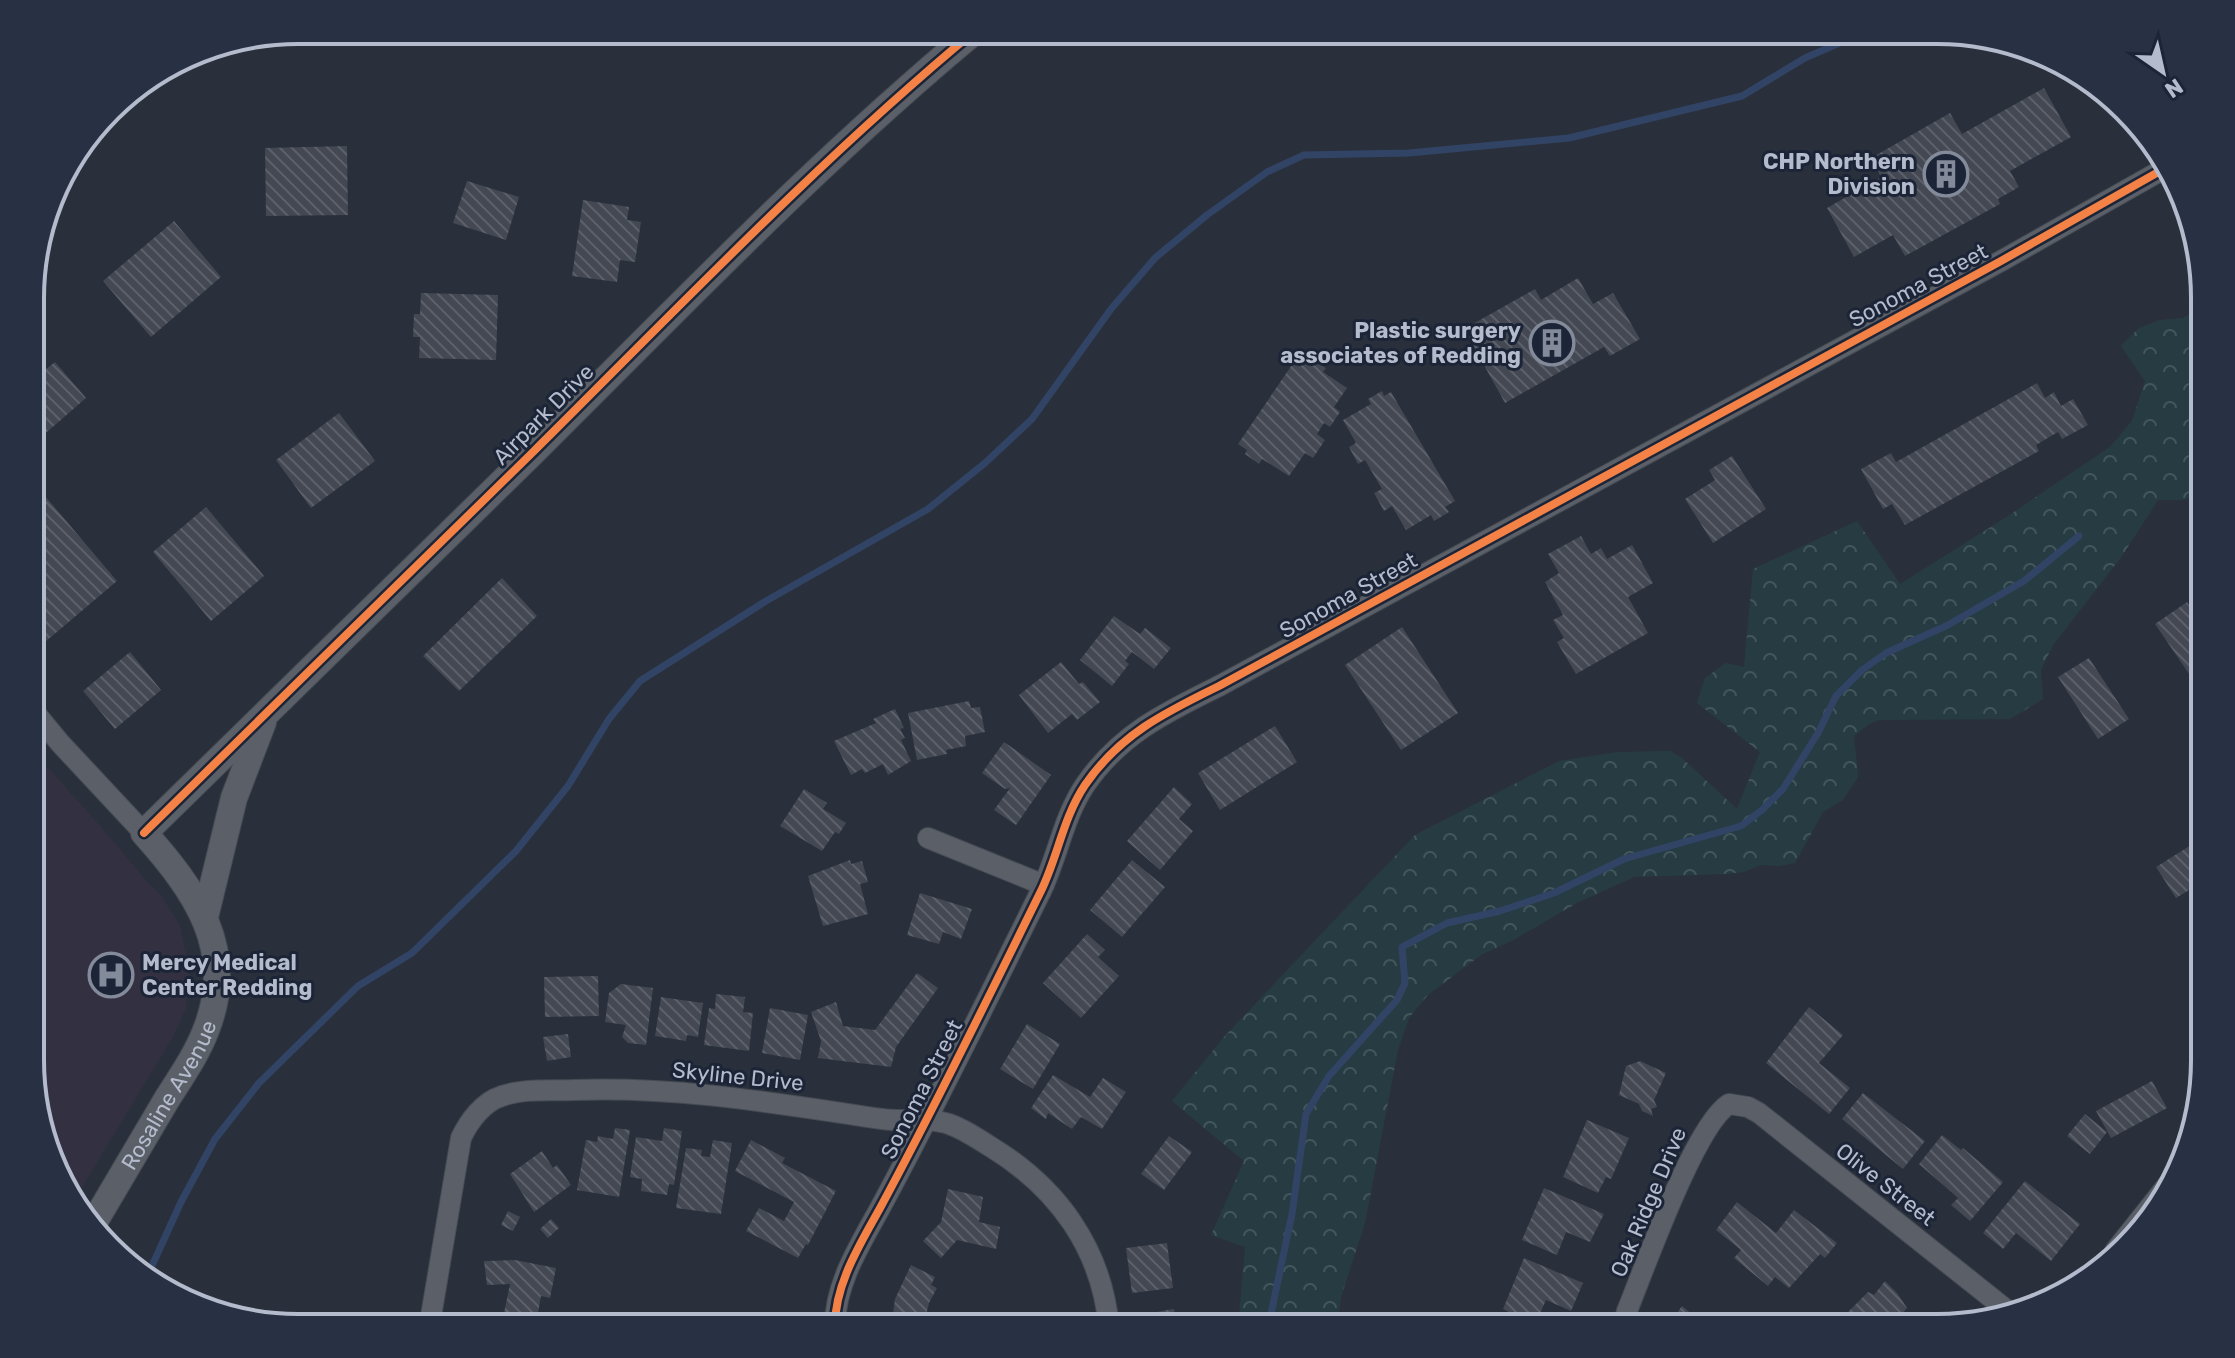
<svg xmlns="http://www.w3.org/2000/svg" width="2235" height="1358" font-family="Rubik,sans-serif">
<defs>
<pattern id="forest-crowns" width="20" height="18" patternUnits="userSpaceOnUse" patternTransform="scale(2)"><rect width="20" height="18" fill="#263c42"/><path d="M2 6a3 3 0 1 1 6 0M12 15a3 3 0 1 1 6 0" fill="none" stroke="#43565c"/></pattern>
<pattern id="building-back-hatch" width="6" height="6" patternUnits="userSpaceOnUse" patternTransform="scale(2)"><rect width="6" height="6" fill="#434852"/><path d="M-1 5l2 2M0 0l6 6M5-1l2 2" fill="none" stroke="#5c606a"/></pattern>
</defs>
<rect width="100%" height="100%" fill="#29303b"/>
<path fill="#323041" d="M 32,750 L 102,828 L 149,884 L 161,895 L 180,926 L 189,968 L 186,1008 L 174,1035 L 73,1202 L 32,1095 Z"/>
<path fill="url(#forest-crowns)" d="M 2204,306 L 2204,490 L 2183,500 L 2158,500 L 2122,556 L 2053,645 L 2041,670 L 2043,699 L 2010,719 L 1880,720 L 1869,724 L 1854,736 L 1858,777 L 1843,800 L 1823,812 L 1795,863 L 1779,866 L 1761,865 L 1744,872 L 1725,874 L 1634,877 L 1577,903 L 1515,939 L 1481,955 L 1428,995 L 1409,1018 L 1398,1050 L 1365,1223 L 1341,1297 L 1337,1328 L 1238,1328 L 1245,1247 L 1211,1235 L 1244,1161 L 1172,1101 L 1224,1037 L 1415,835 L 1559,761 L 1618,752 L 1670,751 L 1682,758 L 1737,809 L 1760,752 L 1697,703 L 1705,678 L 1726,663 L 1744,667 L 1753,569 L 1857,521 L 1900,584 L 2005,518 L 2110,447 L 2132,421 L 2145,381 L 2121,346 L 2139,328 L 2160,320 L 2184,318 Z"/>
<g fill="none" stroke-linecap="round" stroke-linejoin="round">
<path stroke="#324465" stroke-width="7" d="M 146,1279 L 181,1202 L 215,1139 L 259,1083 L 358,986 L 412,953 L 516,851 L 568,786 L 609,719 L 640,681 L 766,601 L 928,509 L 985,463 L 1032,419 L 1111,309 L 1155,258 L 1207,215 L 1267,172 L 1304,155 L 1409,153 L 1569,138 L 1742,96 L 1805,58 L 1851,38
M 1268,1328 L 1292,1214 L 1306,1114 L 1329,1076 L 1397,1000 L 1405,983 L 1402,947 L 1447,923 L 1500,911 L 1554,893 L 1624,859 L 1741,826 L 1762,810 L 1783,789 L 1818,733 L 1836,696 L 1862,670 L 1886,653 L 1948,625 L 2024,581 L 2079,536"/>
</g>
<path fill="url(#building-back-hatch)" d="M 2044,88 L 2071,137 L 2010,171 L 2019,187 L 1998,199 L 2000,204 L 1905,256 L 1893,235 L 1854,257 L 1827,208 L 1881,177 L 1871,158 L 1950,113 L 1962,134 Z
M 347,146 L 348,215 L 266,216 L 265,148 Z
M 467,181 L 519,197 L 506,240 L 453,223 Z
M 583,200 L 629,207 L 627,220 L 641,222 L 635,262 L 620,260 L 617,282 L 572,276 Z
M 174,221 L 221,277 L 151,337 L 103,281 Z
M 1578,278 L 1593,304 L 1613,293 L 1640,339 L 1610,356 L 1604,347 L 1505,403 L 1464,329 L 1535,289 L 1541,300 Z
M 421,293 L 498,295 L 496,360 L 419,358 L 420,337 L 413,337 L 414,314 L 420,314 Z
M 1298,356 L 1308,362 L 1311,358 L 1326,368 L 1323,372 L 1347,388 L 1334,407 L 1340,412 L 1330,427 L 1324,423 L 1317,434 L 1325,440 L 1313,458 L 1305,453 L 1289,476 L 1262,459 L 1259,464 L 1245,454 L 1247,450 L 1238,444 Z
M 55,362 L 86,398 L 32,445 L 32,363 L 41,373 Z
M 2037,383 L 2045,398 L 2054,392 L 2061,406 L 2073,399 L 2088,425 L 2062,439 L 2058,432 L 2036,445 L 2039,451 L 1905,525 L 1892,504 L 1883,509 L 1861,469 L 1891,453 L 1896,462 Z
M 1382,391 L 1384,396 L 1391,392 L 1455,501 L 1445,507 L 1449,512 L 1434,521 L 1431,515 L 1406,530 L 1392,506 L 1384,511 L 1374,493 L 1382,489 L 1365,460 L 1358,464 L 1349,447 L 1356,443 L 1343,420 L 1371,404 L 1368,399 Z
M 339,413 L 375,461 L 311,508 L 276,460 Z
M 1732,456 L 1766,509 L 1713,543 L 1685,499 L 1715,480 L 1709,470 Z
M 34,483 L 117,581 L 38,648 L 32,641 L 32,485 Z
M 206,507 L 264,576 L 211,621 L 153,552 Z
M 1581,536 L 1591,554 L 1601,548 L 1607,559 L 1632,545 L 1653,583 L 1628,597 L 1648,633 L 1576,674 L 1557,642 L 1564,638 L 1553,620 L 1563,615 L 1545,582 L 1559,573 L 1548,554 Z
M 502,578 L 537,616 L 459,691 L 423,656 Z
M 2187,602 L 2204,628 L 2204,678 L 2196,684 L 2155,624 Z
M 1114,616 L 1140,634 L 1145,628 L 1171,648 L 1154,669 L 1132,652 L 1125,661 L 1129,664 L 1112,686 L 1080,660 Z
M 1402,627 L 1458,713 L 1401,750 L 1345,665 Z
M 130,652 L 161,690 L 115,729 L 83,691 Z
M 2089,658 L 2129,719 L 2098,739 L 2058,677 Z
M 1061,662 L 1079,684 L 1083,682 L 1100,702 L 1077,720 L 1072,714 L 1048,733 L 1019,695 Z
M 969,701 L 971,708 L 980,707 L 985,732 L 965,736 L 966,746 L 946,750 L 947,754 L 917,760 L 908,713 Z
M 895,709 L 904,728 L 900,729 L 905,738 L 901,740 L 911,761 L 888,775 L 883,764 L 865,773 L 862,769 L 851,775 L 834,741 L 876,723 L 873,719 Z
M 1275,726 L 1297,762 L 1220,810 L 1198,773 Z
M 1004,742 L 1051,775 L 1016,825 L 994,810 L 1010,788 L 1005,789 L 982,773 Z
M 1174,787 L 1192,804 L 1179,819 L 1193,831 L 1160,870 L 1127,841 Z
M 804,789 L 827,803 L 823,809 L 846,823 L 839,834 L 835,832 L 822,851 L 780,826 Z
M 2204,837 L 2204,881 L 2176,898 L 2156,867 Z
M 850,860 L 851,864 L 862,861 L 868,882 L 860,884 L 868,914 L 823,926 L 808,876 Z
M 1132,860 L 1165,887 L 1122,937 L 1090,910 Z
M 920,893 L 972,909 L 961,939 L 943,932 L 939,944 L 907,935 Z
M 1087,934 L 1105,950 L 1098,957 L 1119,976 L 1081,1018 L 1043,983 Z
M 917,973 L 938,988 L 896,1047 L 891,1067 L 818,1058 L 821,1041 L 811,1012 L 836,1002 L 843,1026 L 875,1030 Z
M 598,976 L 599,1016 L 545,1017 L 544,977 Z
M 621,984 L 653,988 L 646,1045 L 628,1043 L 622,1037 L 626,1025 L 605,1022 L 609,993 Z
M 716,994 L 745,997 L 743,1012 L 753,1013 L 749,1051 L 704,1045 L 709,1008 L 715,1009 Z
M 661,997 L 703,1003 L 698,1037 L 687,1035 L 686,1041 L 655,1036 Z
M 1809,1007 L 1843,1035 L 1819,1063 L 1850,1088 L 1829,1114 L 1766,1063 Z
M 770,1008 L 808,1015 L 800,1060 L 762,1053 Z
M 1027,1024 L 1060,1044 L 1033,1089 L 1000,1069 Z
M 568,1034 L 571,1057 L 547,1061 L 543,1037 Z
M 1640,1061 L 1666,1073 L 1654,1100 L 1657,1107 L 1651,1109 L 1653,1116 L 1642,1111 L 1639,1104 L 1619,1095 L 1626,1066 Z
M 1053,1075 L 1090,1097 L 1103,1078 L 1126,1092 L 1102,1129 L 1081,1117 L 1072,1129 L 1048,1113 L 1046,1119 L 1031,1108 Z
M 2152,1081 L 2167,1108 L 2111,1138 L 2096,1111 Z
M 1863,1093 L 1925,1141 L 1903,1169 L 1842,1119 Z
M 2085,1114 L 2107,1132 L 2090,1154 L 2067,1136 Z
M 1587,1120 L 1629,1138 L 1611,1179 L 1606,1177 L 1598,1193 L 1563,1177 Z
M 615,1128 L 630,1130 L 619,1197 L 577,1190 L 586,1140 L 597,1142 L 598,1136 L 613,1139 Z
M 664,1128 L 682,1131 L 674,1185 L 669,1184 L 667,1195 L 641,1191 L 642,1179 L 630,1177 L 636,1137 L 662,1141 Z
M 1942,1135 L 1961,1150 L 1963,1148 L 2003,1182 L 1970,1221 L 1951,1205 L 1958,1198 L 1919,1164 Z
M 1169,1136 L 1192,1152 L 1164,1190 L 1141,1174 Z
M 713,1140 L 732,1143 L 721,1214 L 676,1208 L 686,1148 L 702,1150 L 701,1156 L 710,1157 Z
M 751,1140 L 785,1158 L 782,1163 L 836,1191 L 808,1245 L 806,1244 L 798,1258 L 746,1231 L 759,1208 L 784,1221 L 794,1202 L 735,1171 Z
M 542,1151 L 553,1168 L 557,1165 L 571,1185 L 534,1212 L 510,1174 Z
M 2025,1181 L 2080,1224 L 2051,1261 L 2016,1233 L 2003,1249 L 1983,1233 Z
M 1544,1188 L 1604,1214 L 1590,1242 L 1566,1232 L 1557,1255 L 1522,1240 Z
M 948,1189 L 983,1197 L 979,1222 L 1000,1227 L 996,1249 L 957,1240 L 941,1258 L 923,1241 L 941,1222 Z
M 1737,1202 L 1776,1233 L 1794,1210 L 1837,1243 L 1825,1258 L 1820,1254 L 1789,1288 L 1775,1277 L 1768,1286 L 1734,1258 L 1741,1250 L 1716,1230 Z
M 508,1211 L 520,1217 L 513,1231 L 501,1225 Z
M 551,1219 L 559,1228 L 548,1238 L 540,1229 Z
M 1167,1243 L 1173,1288 L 1132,1293 L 1126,1248 Z
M 1524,1258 L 1583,1283 L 1571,1311 L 1546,1300 L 1535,1325 L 1503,1309 Z
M 515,1260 L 556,1268 L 550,1298 L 541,1296 L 536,1324 L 503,1318 L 510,1284 L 487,1285 L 484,1261 Z
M 911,1265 L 935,1277 L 931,1285 L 937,1288 L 929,1303 L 923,1328 L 891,1328 L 895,1299 Z
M 1885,1281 L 1897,1293 L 1907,1308 L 1891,1327 L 1833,1327 L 1868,1292 L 1874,1295 Z
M 1682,1306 L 1709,1328 L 1666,1328 Z
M 1174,1309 L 1177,1328 L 1135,1328 L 1133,1316 Z
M 1025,1321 L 1059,1322 L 1058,1328 L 1025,1328 Z"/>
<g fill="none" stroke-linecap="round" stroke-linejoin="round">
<g stroke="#464b53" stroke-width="22">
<path id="minor" d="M 32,709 L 60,743 L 144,833
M 928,838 L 1044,885
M 2115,1251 L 2169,1183
M 429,1328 L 461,1138 C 469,1121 483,1102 502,1096 C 525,1088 551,1091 574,1090 C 678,1086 780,1104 882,1119 C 903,1122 929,1117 949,1124 C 964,1129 978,1139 991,1147 C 1058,1188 1102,1249 1109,1328
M 835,1328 C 834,1286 859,1246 879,1210 C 936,1105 988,998 1041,891 C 1058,856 1063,818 1085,785 C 1120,734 1166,712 1219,686 L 2001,261 L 2169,166
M 1623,1328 L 1627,1311 C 1645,1267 1695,1125 1729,1104 L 1748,1107 L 1759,1113 L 2008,1311"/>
</g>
<g stroke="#464b53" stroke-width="28">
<g id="tertiary">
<path d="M 205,917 L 234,798 L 263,722"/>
<path id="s1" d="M 92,1226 C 117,1184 142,1142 167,1099 C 181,1077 197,1054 206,1030 C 238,950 195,890 144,833 C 273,705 404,579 533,452 C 678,308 819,160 976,30"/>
</g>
</g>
<use href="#minor" stroke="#5b5f68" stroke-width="20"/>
<use href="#tertiary" stroke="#5b5f68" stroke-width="26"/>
<g stroke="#1c2537" stroke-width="13">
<path id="cycleway" d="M 144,833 C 273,705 404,579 533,452 C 678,308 819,160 976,30
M 835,1328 C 834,1286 859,1246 879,1210 C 936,1105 988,998 1041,891 C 1058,856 1063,818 1085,785 C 1120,734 1166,712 1219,686 L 2001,261 L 2169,166"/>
</g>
<use href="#cycleway" stroke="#f48246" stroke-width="8"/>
</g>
<defs>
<g id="building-ring" transform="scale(2.3)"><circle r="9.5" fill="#1c2537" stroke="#838a99" stroke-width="1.5"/><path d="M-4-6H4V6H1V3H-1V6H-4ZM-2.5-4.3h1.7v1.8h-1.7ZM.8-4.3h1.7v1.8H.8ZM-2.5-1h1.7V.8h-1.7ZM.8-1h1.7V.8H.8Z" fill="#838a99"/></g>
<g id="hospital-ring" transform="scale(2.3)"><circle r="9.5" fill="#1c2537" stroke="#838a99" stroke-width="1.5"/><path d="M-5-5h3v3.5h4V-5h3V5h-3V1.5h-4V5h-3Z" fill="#838a99"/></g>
</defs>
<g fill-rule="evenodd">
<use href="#building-ring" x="1946" y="174"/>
<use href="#building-ring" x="1552" y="343"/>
<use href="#hospital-ring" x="111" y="975"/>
</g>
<g text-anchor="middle" stroke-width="6" stroke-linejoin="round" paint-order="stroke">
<g font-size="22" font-weight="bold" fill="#b4bbcc" stroke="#1c2537" text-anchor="end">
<text x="1915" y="169">CHP Northern<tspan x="1915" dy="25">Division</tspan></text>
<text x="1521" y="338">Plastic surgery<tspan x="1521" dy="25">associates of Redding</tspan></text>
<text x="142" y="970" text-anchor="start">Mercy Medical<tspan x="142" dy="25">Center Redding</tspan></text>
</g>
<g font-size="22" fill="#b4bbcc" stroke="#1c2537">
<text transform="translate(1918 285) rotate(-28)" y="8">Sonoma Street</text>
<text transform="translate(543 414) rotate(-45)" y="8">Airpark Drive</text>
<text transform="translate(1348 595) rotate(-29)" y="8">Sonoma Street</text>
<text transform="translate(738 1076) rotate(6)" y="8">Skyline Drive</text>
<text transform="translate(921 1089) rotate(-63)" y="8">Sonoma Street</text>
<text dy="8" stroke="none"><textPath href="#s1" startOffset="152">Rosaline Avenue</textPath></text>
<text transform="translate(1886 1184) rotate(38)" y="8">Olive Street</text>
<text transform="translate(1648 1202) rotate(-67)" y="8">Oak Ridge Drive</text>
</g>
</g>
<path d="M0 0H2235V1358H0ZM298 44H1937A254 254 0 0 1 2191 298V1060A254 254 0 0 1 1937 1314H298A254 254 0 0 1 44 1060V298A254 254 0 0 1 298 44Z" fill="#283143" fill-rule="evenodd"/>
<path fill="none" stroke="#b4bbcc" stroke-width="4" d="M298 44H1937A254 254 0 0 1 2191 298V1060A254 254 0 0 1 1937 1314H298A254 254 0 0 1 44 1060V298A254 254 0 0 1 298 44Z"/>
<g transform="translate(2163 72) rotate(146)" stroke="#1c2537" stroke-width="6" paint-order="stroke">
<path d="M0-6L14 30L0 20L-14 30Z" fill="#b4bbcc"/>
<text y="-12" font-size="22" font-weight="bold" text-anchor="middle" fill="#b4bbcc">N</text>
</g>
</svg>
